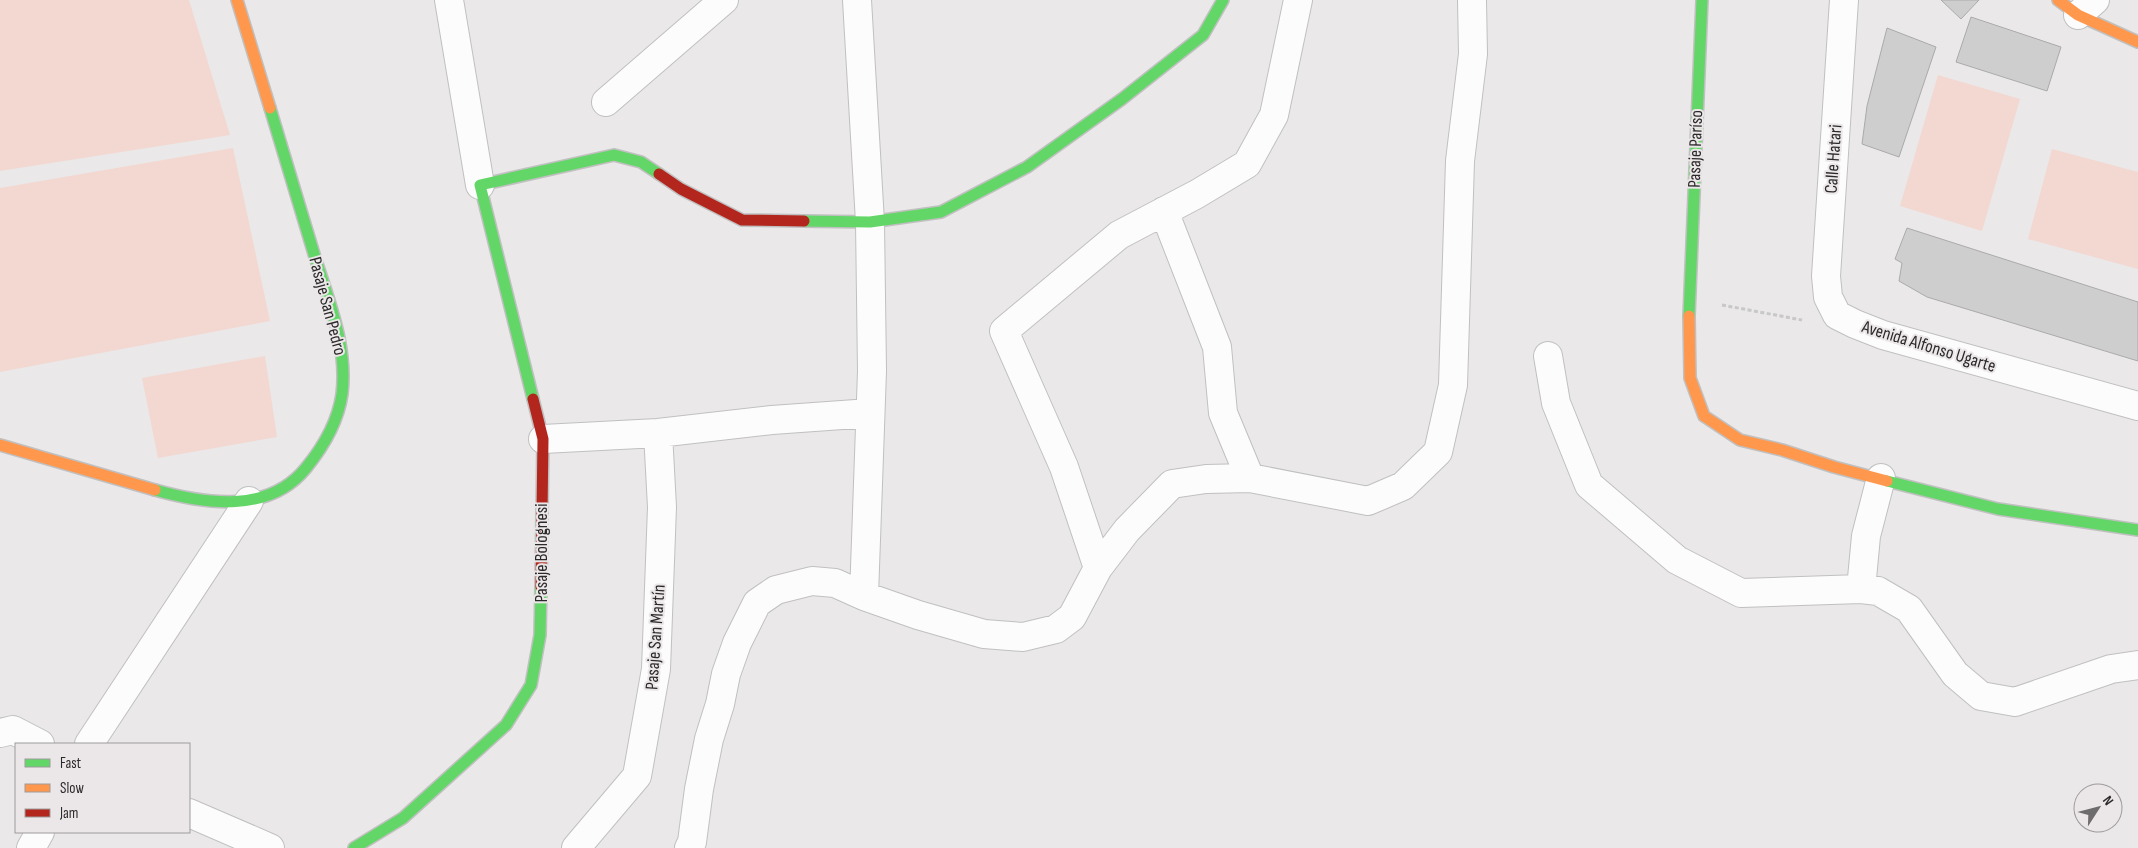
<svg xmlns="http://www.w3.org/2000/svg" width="2138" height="848" font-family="'Sofia Sans Condensed',sans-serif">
<rect width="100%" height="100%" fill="#eae8e9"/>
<path fill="#f2d8d1" d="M 0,0 L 189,0 L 230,135 L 0,171 Z
M 1938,75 L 2020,99 L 1982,231 L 1900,206 Z
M 233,148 L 270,321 L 0,372 L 0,188 Z
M 2052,149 L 2138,172 L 2138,269 L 2028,239 Z
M 265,356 L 277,437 L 158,458 L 142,378 Z"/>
<path fill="#cfcecf" stroke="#abaaab" d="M 1941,0 L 1979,0 L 1961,19 Z
M 1971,17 L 2061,47 L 2047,91 L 1956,62 Z
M 1887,28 L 1936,47 L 1899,157 L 1862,144 L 1867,106 Z
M 1907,228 L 2138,302 L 2138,361 L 1927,297 L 1899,281 L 1902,263 L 1895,259 Z"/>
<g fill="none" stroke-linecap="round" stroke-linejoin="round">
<g stroke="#c1c0c0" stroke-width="30">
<path id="street" d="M 449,0 L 480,185
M 857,0 L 870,222 L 872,371 L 864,596
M 1844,0 L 1826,276 L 1828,297 L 1837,315 L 1855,324 L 1883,335 L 2138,406
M 2078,15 L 2095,0
M 606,102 L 724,0
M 1164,211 L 1217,347 L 1223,413 L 1250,478
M 1548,356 L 1556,403 L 1589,485 L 1677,560 L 1741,593 L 1861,589 L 1878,591 L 1909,609 L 1955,674 L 1981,696 L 2015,702 L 2111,669 L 2138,665
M 543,439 L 658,433 L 772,420 L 870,413
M 1098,568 L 1064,467 L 1004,331 L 1119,235 L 1197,194 L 1247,164 L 1274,115 L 1298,0
M 1861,589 L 1866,536 L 1881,478
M 0,733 L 13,730 L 40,744
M 89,744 L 249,501
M 189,813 L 270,848
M 31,848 L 40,832
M 576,848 L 637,776 L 656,669 L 662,507 L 658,433
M 689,848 L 692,842 L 699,789 L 709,739 L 720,704 L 726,674 L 737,643 L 757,603 L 776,590 L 812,581 L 835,583 L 864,596 L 918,615 L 984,634 L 1023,637 L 1056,629 L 1072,617 L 1098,568 L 1127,530 L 1172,484 L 1206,479 L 1250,478 L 1368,501 L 1403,486 L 1438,452 L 1453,385 L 1460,161 L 1473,54 L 1472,0"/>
</g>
<g stroke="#c1c0c0" stroke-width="14">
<path id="fast" d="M 804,221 L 870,222 L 941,212 L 1027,167 L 1122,99 L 1203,35 L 1223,0
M 1689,316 L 1702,0
M 533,399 L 480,185 L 614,155 L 641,162 L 659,174
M 1887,481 L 1998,509 L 2138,530
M 155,490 C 205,504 269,514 306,468 C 324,446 338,422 342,394 C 348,346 328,299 314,254 C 299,205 285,157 270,108
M 354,848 L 403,818 L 506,725 L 531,685 L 540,635 L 541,587"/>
</g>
<g stroke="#c1c0c0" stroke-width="14">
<path id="slow" d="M 237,0 L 270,108
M 2058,0 L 2078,15 L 2138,42
M 1689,316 L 1690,378 L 1704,416 L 1740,440 L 1782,450 L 1834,467 L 1887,481
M 0,445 L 155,490"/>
</g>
<g stroke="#c1c0c0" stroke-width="14">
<path id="jam" d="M 659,174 L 681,189 L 742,220 L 804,221
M 533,399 L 543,439 L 541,587"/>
</g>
<path stroke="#c8c8c8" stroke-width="3" stroke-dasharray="4 2.5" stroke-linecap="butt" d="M 1722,305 L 1802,320"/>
<use href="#street" stroke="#fcfcfc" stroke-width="28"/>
<use href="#fast" stroke="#63d668" stroke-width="11"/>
<use href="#slow" stroke="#ff974d" stroke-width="11"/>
<use href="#jam" stroke="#b3261e" stroke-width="11"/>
</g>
<g text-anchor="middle" stroke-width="4" stroke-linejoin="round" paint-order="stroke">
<g font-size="18" fill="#2b292a" stroke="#ebe7e8">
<text transform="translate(1695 149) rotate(-88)" y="6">Pasaje Paríso</text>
<text transform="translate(1833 159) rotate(-86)" y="6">Calle Hatari</text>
<text transform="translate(328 306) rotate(75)" y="6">Pasaje San Pedro</text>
<text transform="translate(1929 346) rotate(17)" y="6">Avenida Alfonso Ugarte</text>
<text transform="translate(541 553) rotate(-90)" y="6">Pasaje Bolognesi</text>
<text transform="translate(655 637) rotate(-86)" y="6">Pasaje San Martín</text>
</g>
</g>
<rect x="15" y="743" width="175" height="90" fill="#ebe7e8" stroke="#9e9b9c"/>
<rect x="25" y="759" width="25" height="8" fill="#63d668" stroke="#9e9b9c"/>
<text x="60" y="768" font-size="15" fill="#2b292a">Fast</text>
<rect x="25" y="784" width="25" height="8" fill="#ff974d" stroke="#9e9b9c"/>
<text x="60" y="793" font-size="15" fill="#2b292a">Slow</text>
<rect x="25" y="809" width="25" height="8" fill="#b3261e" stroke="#9e9b9c"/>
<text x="60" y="818" font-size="15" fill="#2b292a">Jam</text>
<g transform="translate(2098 808) rotate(54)"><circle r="24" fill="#ebe7e8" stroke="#9e9b9c"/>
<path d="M0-4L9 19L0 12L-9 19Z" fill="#6e6c6d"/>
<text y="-8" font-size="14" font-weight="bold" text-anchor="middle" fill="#2b292a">N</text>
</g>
</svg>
